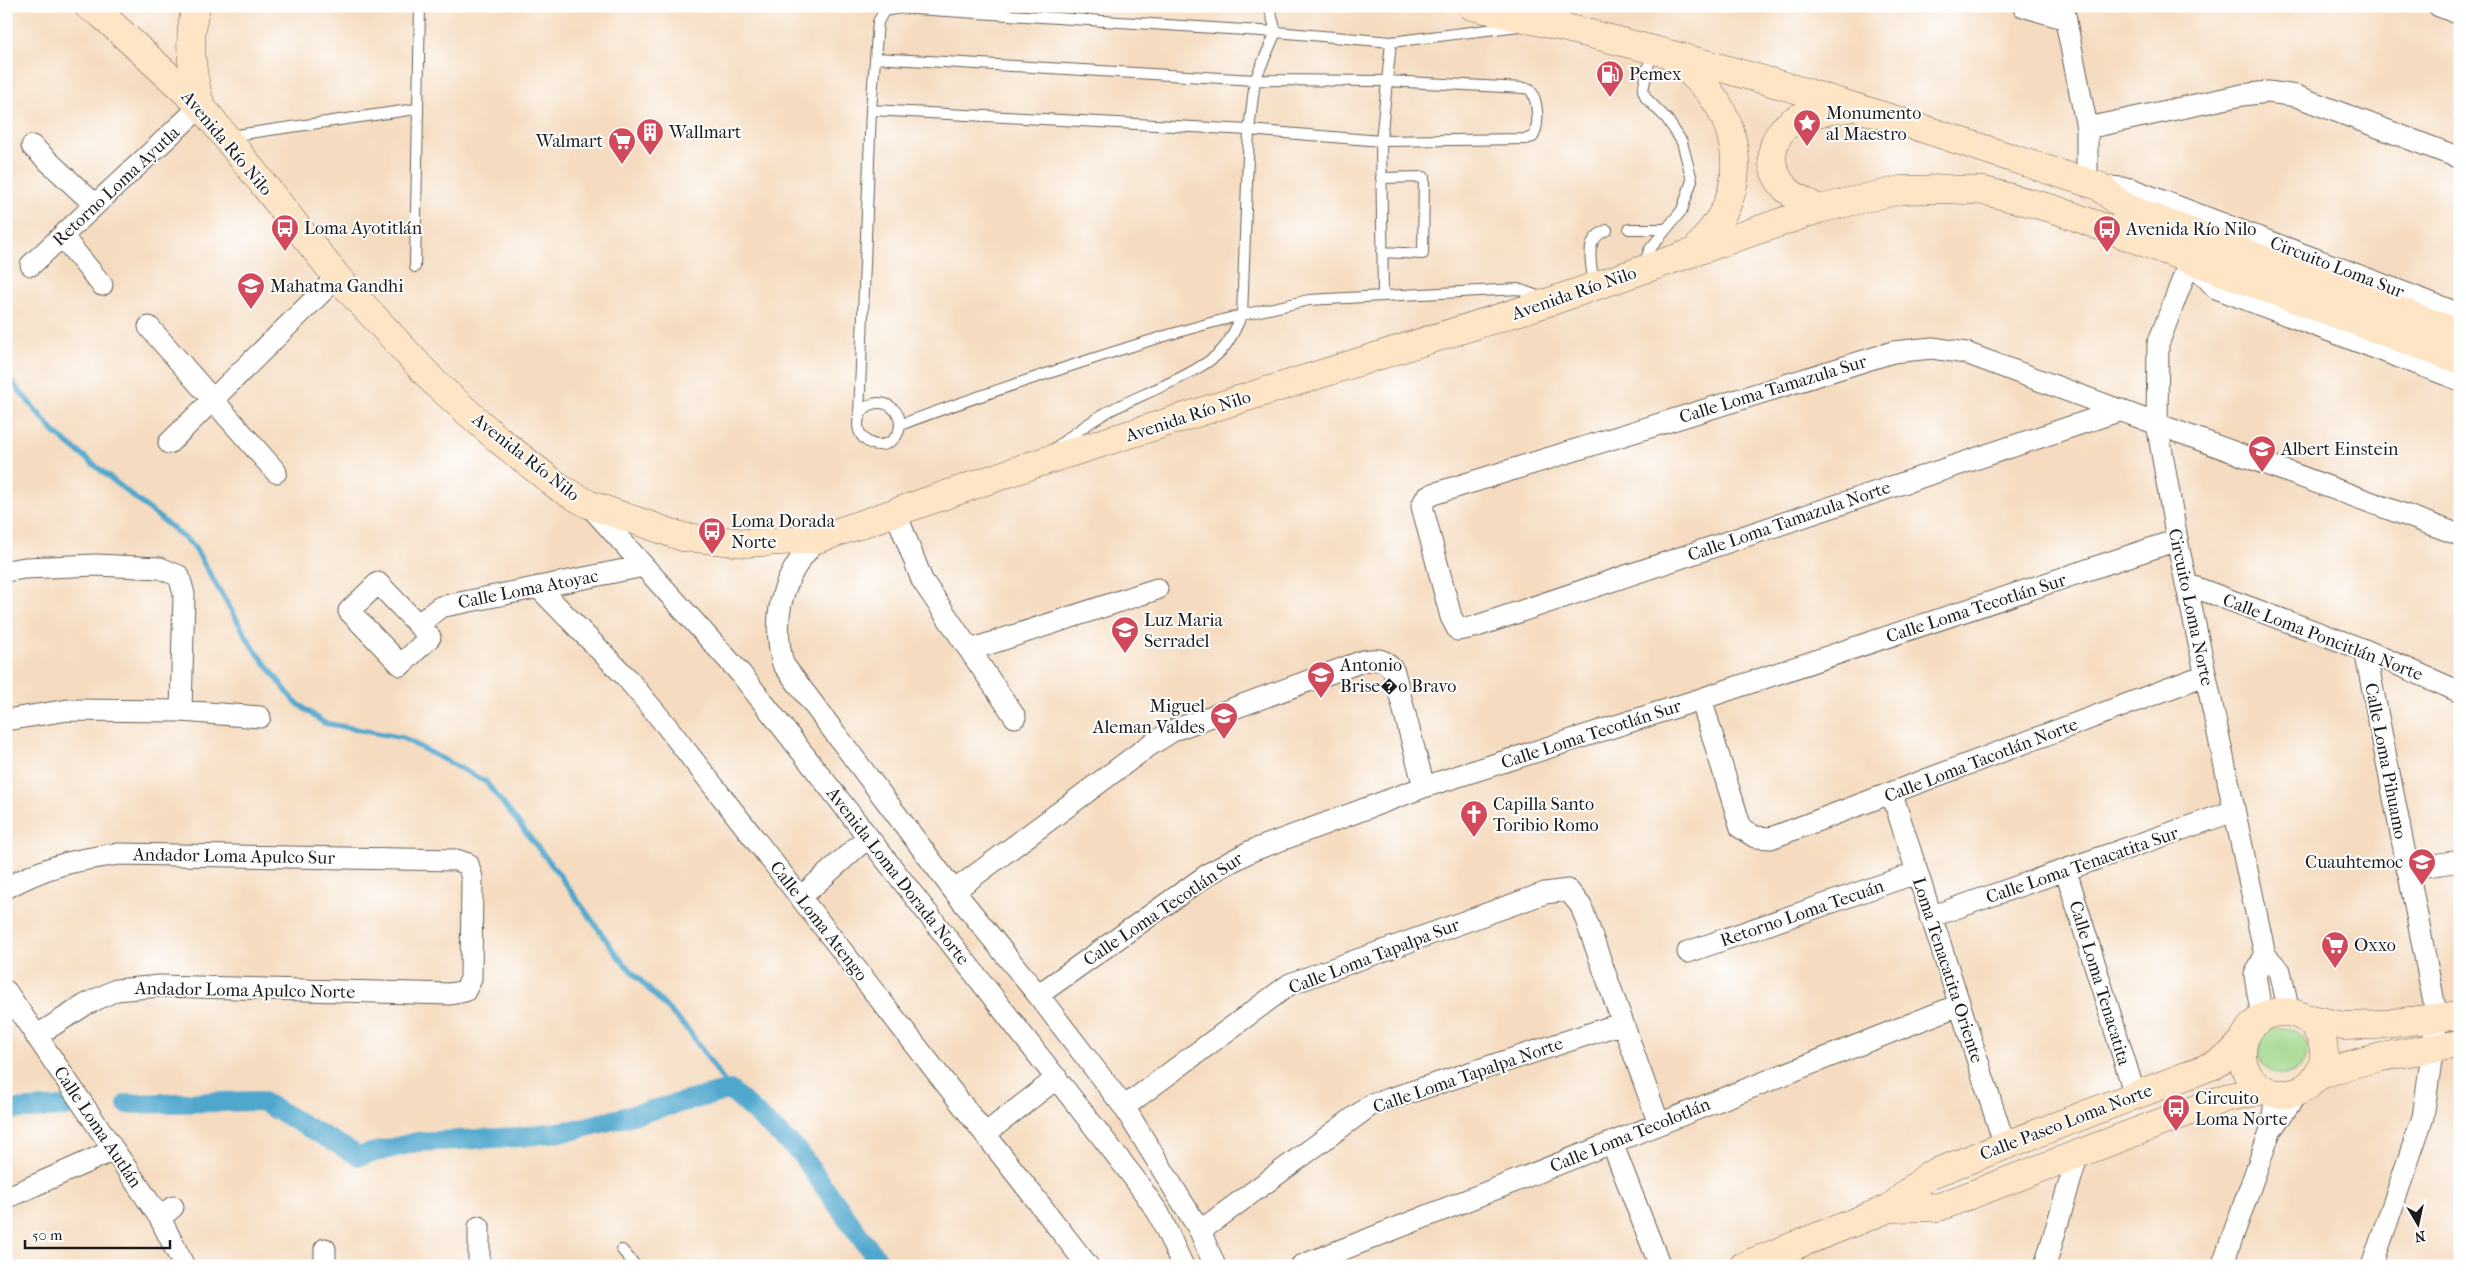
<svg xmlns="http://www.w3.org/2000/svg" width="2466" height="1272" font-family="'IM FELL French Canon',serif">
<rect width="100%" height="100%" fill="#fff"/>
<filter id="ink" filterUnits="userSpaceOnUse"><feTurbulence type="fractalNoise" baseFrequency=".02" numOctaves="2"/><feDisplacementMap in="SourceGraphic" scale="10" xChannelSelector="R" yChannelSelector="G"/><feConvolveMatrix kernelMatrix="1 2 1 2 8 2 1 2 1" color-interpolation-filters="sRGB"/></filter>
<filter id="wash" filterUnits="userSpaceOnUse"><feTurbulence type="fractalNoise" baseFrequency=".0096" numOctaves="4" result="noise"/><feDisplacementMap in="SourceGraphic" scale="20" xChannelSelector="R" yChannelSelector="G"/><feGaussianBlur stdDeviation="1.12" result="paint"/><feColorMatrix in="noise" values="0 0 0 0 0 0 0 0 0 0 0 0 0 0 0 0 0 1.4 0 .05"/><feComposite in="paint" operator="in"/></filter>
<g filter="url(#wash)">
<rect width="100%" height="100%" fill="#f5dcc0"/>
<path fill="#9fd688" stroke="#5e7952" d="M2259 1051a24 24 0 1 1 48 0a24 24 0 1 1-48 0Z"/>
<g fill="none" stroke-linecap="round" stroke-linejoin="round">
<path stroke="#50a7cd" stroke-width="5.5" d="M 6,375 L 55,433 L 193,545 L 252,646 L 294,701 L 324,723 L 403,738 L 486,782 L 558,873 L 620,959 L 689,1031 L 730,1090"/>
<path stroke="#50a7cd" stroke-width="20" d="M 127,1104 L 261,1101 L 359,1156 L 417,1142 L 518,1137 L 574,1130 L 730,1090 L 799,1152 L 867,1246 L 883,1266
M 6,1110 L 66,1107"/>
</g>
</g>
<g filter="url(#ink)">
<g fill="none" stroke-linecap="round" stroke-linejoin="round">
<g stroke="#685f55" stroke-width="12">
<path id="lane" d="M 1269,6 L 1276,32 L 1391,42 L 1519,26
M 871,110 L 1249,130 L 1381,141 L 1526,139 L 1533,137 C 1540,124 1538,101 1530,89 L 1523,88 L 1387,81 L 1255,80 L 875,58
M 229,136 L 416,109
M 1381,178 L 1424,177 L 1423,254 L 1382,252
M 1629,229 L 1665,229
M 1643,265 L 1650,249 L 1682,210 L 1692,180 L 1682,142 L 1667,119 L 1646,98 L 1643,90 L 1652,50
M 415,267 L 420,6
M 1594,286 C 1592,263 1582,240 1607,230
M 1383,296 L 1381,141 L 1391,42
M858 424a21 21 0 1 1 42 0a21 21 0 1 1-42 0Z
M 859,416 L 871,110 L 878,22 L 884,11 L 900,8 L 1276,32 L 1255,80 L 1249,130 L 1242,315 C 1191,327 1141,343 1092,359 C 1027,380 963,401 900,425
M 1055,448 C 1072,435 1089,422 1109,411 C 1139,395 1199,374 1221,351 C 1231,341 1236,327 1242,315 L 1309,300 L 1383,296 L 1518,289 L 1543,298
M 622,1250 L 636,1266"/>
</g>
<g stroke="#685f55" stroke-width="23">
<path id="street" d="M 1557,6 L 1559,26
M 2023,6 L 2066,19
M 2063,6 L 2087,128 L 2087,183
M 2439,6 L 2460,14
M 2087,128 L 2242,95 L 2268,92 L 2296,96 L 2460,158
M 32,146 L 94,204
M 2099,186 L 2131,189 L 2460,314
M 62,236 L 102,285
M 31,265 L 201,106
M 149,327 L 276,472
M 2121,410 L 1474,627 L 1458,630 L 1451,617 L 1422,506 L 1426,498 L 1433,494 L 1893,352 L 1932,348 L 1966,353 L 2157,424 L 2460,535
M 169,443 L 337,277
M 588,504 L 741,674 L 1134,1178 L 1159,1214 L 1183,1266
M 896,513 L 922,580 L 1015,717
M 818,539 C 782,574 771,616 783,664 L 954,891 L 1038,995 L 1124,1107 L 1200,1231 L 1215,1266
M 6,571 L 25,568 L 96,565 L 160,568 L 179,576 L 184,594 L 181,711
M 378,583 L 430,637 L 401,665 L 349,611 Z
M 2186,584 L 2365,650 L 2460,692
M 538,587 L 626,677 L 665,724 L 1088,1266
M 418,625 L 440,607 L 644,566
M 970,650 L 1157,589
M 2365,650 L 2437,1018 L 2423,1117 L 2372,1266
M 1701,699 L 1741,828 L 1755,837 L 1771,838 L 2205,675
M 6,720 L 68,710 L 181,711 L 260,717
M 1892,794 L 2005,1146
M 2407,869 L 2460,861
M 2066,871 L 2135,1095
M 6,888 C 47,866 73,860 119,854 L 456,860 L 468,864 L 472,878 L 471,979 L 465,991 L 450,994 L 160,986 L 116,990 L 85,1005 L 36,1036
M 954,891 L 1147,747 L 1174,730 L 1363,661 C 1378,658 1386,659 1394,672 L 1424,787
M 801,897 L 868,837
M 1930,917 L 2234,811
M 1688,952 L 1916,873
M 6,991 L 160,1218 L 184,1266
M 1038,995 L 1210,873 L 1251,851 L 1424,787 L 1701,699 L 2177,540
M 2289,1012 L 2280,971 L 2265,955 L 2177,540 L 2157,424 L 2158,344 L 2190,260 L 2216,288 L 2460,380
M 2262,1018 L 2255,975 L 2265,955
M 1124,1107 L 1290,984 L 1545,893 L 1568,890 L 1581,906 L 1659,1124
M 2273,1127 L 2298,1092
M 985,1134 L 1057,1078
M 1612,1143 L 1660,1266
M 6,1198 L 114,1150
M 160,1218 L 173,1207
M 1200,1231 L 1371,1105 L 1623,1023
M 325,1266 L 325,1249
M 479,1266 L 479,1227
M 1301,1266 L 1959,1005
M 2045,1266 L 2078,1154
M 2222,1266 L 2271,1129 L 2276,1094"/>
</g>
<g stroke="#685f55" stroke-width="29">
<path id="secondary" d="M 88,6 L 101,14 L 201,106 L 337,277 L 436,384 L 499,440 L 560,488 L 588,504 L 683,537 L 746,543 L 818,539 L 1032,465 L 1552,301 L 1819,209 L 1900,190 L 1945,189 L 1985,191 L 2054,209 L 2460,360
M 196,6 C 187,40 191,73 201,106
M 1472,6 C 1601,35 1729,68 1855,107 C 1937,132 2017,161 2099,186 L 2124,207 L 2460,334
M 1672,56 C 1685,68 1701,80 1711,94 C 1735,126 1743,170 1726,207 C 1720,221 1704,239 1695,252
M 1819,209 C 1806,202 1790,196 1781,183 C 1764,160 1773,129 1799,118 C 1814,112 1832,110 1848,108
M2242 1053a41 41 0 1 1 82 0a41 41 0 1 1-82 0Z
M 2306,1018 L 2343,1026 L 2377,1025 L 2460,1015
M 2318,1076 C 2364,1057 2411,1052 2460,1044
M 1890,1208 L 1929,1175 L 2214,1065 L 2229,1056 L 2244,1040
M 1743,1266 L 1890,1208 L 1939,1207 L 2225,1098 L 2264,1090"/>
</g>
<use href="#lane" stroke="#fff" stroke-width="10"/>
<use href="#street" stroke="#fff" stroke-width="21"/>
<use href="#secondary" stroke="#fde5c5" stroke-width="28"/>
</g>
</g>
<defs>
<g id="fuel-pin" transform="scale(1.4375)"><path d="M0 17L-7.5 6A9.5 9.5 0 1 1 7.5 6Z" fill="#d1495b" stroke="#fff"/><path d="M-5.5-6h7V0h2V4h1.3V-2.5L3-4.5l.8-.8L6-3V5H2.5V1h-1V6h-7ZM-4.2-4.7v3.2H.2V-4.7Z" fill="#fff"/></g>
<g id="sight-pin" transform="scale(1.4375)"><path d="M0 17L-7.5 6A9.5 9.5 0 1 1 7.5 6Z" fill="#d1495b" stroke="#fff"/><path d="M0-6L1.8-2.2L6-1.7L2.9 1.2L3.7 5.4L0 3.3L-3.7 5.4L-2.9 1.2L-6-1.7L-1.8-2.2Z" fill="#fff"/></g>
<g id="building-pin" transform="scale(1.4375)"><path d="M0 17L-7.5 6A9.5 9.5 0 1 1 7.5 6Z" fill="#d1495b" stroke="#fff"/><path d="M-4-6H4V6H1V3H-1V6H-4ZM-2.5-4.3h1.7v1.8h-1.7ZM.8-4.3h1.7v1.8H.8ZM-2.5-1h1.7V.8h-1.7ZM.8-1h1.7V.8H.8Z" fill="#fff"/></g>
<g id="supermarket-pin" transform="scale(1.4375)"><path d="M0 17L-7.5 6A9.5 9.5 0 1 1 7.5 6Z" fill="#d1495b" stroke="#fff"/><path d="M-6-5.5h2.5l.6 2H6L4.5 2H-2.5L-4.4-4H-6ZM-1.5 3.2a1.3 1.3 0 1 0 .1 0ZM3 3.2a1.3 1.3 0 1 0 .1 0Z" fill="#fff"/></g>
<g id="bus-pin" transform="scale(1.4375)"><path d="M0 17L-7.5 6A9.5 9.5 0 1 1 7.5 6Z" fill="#d1495b" stroke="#fff"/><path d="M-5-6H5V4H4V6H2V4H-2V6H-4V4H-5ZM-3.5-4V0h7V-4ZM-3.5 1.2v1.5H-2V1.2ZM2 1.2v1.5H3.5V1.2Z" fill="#fff"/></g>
<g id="school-pin" transform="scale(1.4375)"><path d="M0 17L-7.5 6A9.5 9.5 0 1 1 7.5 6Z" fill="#d1495b" stroke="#fff"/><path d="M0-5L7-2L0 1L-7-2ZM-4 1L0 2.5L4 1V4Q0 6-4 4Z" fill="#fff"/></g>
<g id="church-pin" transform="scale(1.4375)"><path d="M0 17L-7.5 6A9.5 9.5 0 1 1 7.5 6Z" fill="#d1495b" stroke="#fff"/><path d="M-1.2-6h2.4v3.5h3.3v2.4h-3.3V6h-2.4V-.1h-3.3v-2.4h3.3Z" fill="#fff"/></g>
</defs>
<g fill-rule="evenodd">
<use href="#fuel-pin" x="1610" y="74"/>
<use href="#sight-pin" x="1807" y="123"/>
<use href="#building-pin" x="650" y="132"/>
<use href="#supermarket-pin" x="622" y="141"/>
<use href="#bus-pin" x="285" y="228"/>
<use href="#bus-pin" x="2107" y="229"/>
<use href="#school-pin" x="251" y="286"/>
<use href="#school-pin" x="2262" y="449"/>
<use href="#bus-pin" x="712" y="531"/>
<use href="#school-pin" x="1125" y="630"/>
<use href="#school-pin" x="1321" y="675"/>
<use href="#school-pin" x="1224" y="716"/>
<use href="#church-pin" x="1474" y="814"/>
<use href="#school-pin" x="2422" y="862"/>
<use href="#supermarket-pin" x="2335" y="945"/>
<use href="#bus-pin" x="2176" y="1108"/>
</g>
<g text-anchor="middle" stroke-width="4" stroke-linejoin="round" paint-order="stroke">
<g font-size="18" fill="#1c1c1c" stroke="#fff" text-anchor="start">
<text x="1629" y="80">Pemex</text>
<text x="1826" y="119">Monumento<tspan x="1826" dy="21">al Maestro</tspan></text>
<text x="669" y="138">Wallmart</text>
<text x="603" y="147" text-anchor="end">Walmart</text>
<text x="304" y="234">Loma Ayotitlán</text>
<text x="2126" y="235">Avenida Río Nilo</text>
<text x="270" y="292">Mahatma Gandhi</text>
<text x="2281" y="455">Albert Einstein</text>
<text x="731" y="527">Loma Dorada<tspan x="731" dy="21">Norte</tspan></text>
<text x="1144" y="626">Luz Maria<tspan x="1144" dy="21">Serradel</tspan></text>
<text x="1340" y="671">Antonio<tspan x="1340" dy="21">Brise�o Bravo</tspan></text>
<text x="1205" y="712" text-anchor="end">Miguel<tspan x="1205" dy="21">Aleman Valdes</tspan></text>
<text x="1493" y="810">Capilla Santo<tspan x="1493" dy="21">Toribio Romo</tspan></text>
<text x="2403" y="868" text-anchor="end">Cuauhtemoc</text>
<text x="2354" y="951">Oxxo</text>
<text x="2195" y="1104">Circuito<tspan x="2195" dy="21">Loma Norte</tspan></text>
</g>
<g font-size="18" fill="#1c1c1c" stroke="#fff">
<text transform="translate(227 143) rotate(50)" y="6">Avenida Río Nilo</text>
<text transform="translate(116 186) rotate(-43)" y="6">Retorno Loma Ayutla</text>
<text transform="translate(2337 267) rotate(21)" y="6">Circuito Loma Sur</text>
<text transform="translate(1574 293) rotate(-19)" y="6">Avenida Río Nilo</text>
<text transform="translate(1773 389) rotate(-17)" y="6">Calle Loma Tamazula Sur</text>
<text transform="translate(1188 416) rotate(-18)" y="6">Avenida Río Nilo</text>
<text transform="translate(526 457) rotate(38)" y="6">Avenida Río Nilo</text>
<text transform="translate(1789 521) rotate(-19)" y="6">Calle Loma Tamazula Norte</text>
<text transform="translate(528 589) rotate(-11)" y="6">Calle Loma Atoyac</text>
<text transform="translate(2191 607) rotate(78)" y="6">Circuito Loma Norte</text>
<text transform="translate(1976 608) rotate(-18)" y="6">Calle Loma Tecotlán Sur</text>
<text transform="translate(2323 637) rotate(21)" y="6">Calle Loma Poncitlán Norte</text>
<text transform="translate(1591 734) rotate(-18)" y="6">Calle Loma Tecotlán Sur</text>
<text transform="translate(1981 760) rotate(-21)" y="6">Calle Loma Tacotlán Norte</text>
<text transform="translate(2386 761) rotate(79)" y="6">Calle Loma Pihuamo</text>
<text transform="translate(234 856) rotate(1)" y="6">Andador Loma Apulco Sur</text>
<text transform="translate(2082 865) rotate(-19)" y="6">Calle Loma Tenacatita Sur</text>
<text transform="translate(898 876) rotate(52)" y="6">Avenida Loma Dorada Norte</text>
<text transform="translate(1163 909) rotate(-34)" y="6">Calle Loma Tecotlán Sur</text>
<text transform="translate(1802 913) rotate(-19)" y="6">Retorno Loma Tecuán</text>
<text transform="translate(819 921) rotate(52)" y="6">Calle Loma Atengo</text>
<text transform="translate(1374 956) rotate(-21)" y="6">Calle Loma Tapalpa Sur</text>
<text transform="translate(1948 970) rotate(72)" y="6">Loma Tenacatita Oriente</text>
<text transform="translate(2100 983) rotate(73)" y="6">Calle Loma Tenacatita</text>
<text transform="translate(245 990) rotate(1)" y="6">Andador Loma Apulco Norte</text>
<text transform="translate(1468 1075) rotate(-19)" y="6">Calle Loma Tapalpa Norte</text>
<text transform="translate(2066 1122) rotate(-21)" y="6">Calle Paseo Loma Norte</text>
<text transform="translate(98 1127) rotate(56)" y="6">Calle Loma Autlán</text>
<text transform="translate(1630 1135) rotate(-22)" y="6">Calle Loma Tecolotlán</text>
</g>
</g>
<rect width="2466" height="1272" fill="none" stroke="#fff" stroke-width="25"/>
<g transform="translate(2418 1224) rotate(171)" stroke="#ffffff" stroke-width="4" paint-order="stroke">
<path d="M0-4L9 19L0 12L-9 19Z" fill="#1c1c1c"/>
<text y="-8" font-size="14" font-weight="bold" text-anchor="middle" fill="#1c1c1c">N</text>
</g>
<path d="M25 1240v8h145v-8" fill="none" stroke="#1c1c1c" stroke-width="2.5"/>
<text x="32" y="1240" font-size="15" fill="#1c1c1c" stroke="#ffffff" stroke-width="4" paint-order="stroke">50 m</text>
</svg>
